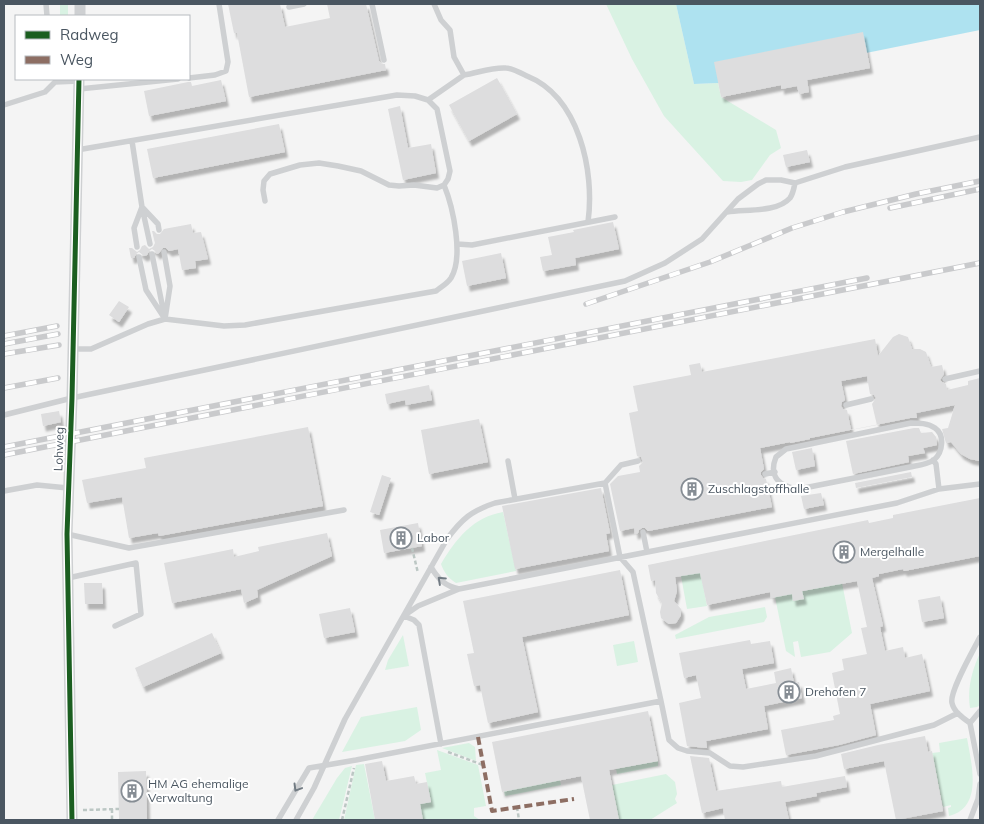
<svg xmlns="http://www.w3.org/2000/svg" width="984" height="824" font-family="Mulish,sans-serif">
<defs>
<filter id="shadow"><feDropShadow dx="3" dy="5.5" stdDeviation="1" flood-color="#0004"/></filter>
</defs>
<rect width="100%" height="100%" fill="#f4f4f4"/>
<path fill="#d9f2e3" d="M 60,4 L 68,4 L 68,16 L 60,16 Z
M 606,4 L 676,4 L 694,84 L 718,83 L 721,97 L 776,130 L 781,148 L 770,155 L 752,180 L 741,182 L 723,181 L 664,116 L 632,59 Z
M 503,512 L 516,571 L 456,583 C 448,578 444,572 441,564 C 456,539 473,517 503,512 Z
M 697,555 L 707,606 L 687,609 L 681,576 Z
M 842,583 L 852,633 L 830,652 L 801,657 L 798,641 L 793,642 L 795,657 L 786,651 L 775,597 Z
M 765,607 L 767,617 L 764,622 L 676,639 L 675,635 L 709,617 Z
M 403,635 L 409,666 L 385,670 L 388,660 Z
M 634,641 L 638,662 L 617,666 L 613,645 Z
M 980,653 L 980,705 L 977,707 L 970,708 C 967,689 972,670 980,653 Z
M 417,707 L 421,730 L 405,741 L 342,752 L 361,717 Z
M 967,738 C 971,762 984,808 949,816 L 948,808 L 951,807 L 951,805 L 943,807 L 932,753 L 940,752 L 939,743 Z
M 469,743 L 475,747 L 476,761 L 442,748 Z
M 437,750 L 478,765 L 486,806 L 474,808 L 474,816 L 480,820 L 419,820 L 422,820 L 420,804 L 431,802 L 425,773 L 441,770 Z
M 658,761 L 658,766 L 617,774 L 616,769 Z
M 364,764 L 375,820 L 344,820 L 356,765 Z
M 352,766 L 339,820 L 312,820 L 337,778 L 345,768 Z
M 666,774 L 675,782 L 677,794 L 675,799 L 677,803 L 650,820 L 619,820 L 612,785 Z
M 560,780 L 561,785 L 505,796 L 504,791 Z"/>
<path fill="#aee2f0" d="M 676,4 L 980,4 L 980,30 L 718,83 L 694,84 Z"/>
<path fill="#ddddde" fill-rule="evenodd" filter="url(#shadow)" d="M 228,4 L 280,4 L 285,27 L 330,18 L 327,4 L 366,4 L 379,61 L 382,64 L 385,64 L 386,70 L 249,97 L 237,33 L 234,33 Z
M 863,32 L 870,68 L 807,80 L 809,92 L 799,94 L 797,86 L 781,89 L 781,85 L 721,97 L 714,62 Z
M 497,78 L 517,114 L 469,141 L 449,105 Z
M 221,80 L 226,101 L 149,116 L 144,91 L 188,82 L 191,82 L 192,86 Z
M 400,106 L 408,148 L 431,144 L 436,173 L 403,180 L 388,109 Z
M 279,124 L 285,152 L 153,178 L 147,149 Z
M 807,150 L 810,162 L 786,167 L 783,155 Z
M 613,222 L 619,249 L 575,258 L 576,265 L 543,271 L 540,257 L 552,255 L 548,237 L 574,232 L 573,230 Z
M 191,224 L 193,233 L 201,232 L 208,259 L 195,261 L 196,268 L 182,270 L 178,249 L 169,251 L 166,248 L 163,248 L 159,253 L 157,254 L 155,251 L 152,249 L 149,251 L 147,255 L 144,256 L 139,252 L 136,254 L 134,258 L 131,258 L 129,248 L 132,248 L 137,252 L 140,250 L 142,246 L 145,245 L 149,249 L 153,247 L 155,243 L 152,231 L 154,231 L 157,234 L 160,234 L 164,229 Z
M 501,253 L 506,278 L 467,286 L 462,261 Z
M 119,301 L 129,307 L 119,322 L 109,315 Z
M 899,334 L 908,337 L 912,349 L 920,349 L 926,352 L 931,367 L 942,365 L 944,374 L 940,380 L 942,382 L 946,384 L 947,390 L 968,385 L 968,381 L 980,378 L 980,461 L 970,459 L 961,454 L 951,442 L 946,443 L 942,429 L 948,428 L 955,405 L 916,413 L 917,418 L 910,418 L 810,438 L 810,439 L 790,443 L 790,442 L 760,448 L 764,469 L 761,472 L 761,475 L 763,478 L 766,479 L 772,507 L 648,531 L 645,528 L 642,528 L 639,530 L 638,533 L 635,534 L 634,528 L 620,531 L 610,484 L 618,476 L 640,472 L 639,466 L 643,462 L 641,457 L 637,456 L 629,413 L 638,411 L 633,386 L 691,375 L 689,365 L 700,363 L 702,372 L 875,339 L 878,356 L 893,337 ZM 867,376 L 870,394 L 874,395 L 876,398 L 872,404 L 877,425 L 851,430 L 847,410 L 843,409 L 841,406 L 842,402 L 845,400 L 841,381 Z
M 429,385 L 432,400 L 406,405 L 405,400 L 387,404 L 385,394 Z
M 59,411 L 61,422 L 43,426 L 41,414 Z
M 479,419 L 488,462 L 429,474 L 421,430 Z
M 308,427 L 323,506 L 159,536 L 158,533 L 129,538 L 122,497 L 87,503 L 82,480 L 146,468 L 144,458 Z
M 914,428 L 919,428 L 921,433 L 932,432 L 936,437 L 937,445 L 923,448 L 925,453 L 908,456 L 909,462 L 853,474 L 846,441 Z
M 812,448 L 815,466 L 796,470 L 792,452 Z
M 911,472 L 912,477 L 856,488 L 855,483 Z
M 382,475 L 391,478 L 379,515 L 370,512 Z
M 601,488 L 610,533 L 606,534 L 609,551 L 515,569 L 502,506 Z
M 821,493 L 824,505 L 804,509 L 801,496 Z
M 980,498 L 980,556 L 904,571 L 903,569 L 879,574 L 879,576 L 872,578 L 883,626 L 880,627 L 885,651 L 903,647 L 905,658 L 922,654 L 930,691 L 870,704 L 876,735 L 839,745 L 786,755 L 781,730 L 834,720 L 833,716 L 840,714 L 832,673 L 844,670 L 842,659 L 867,654 L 861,628 L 867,627 L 857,581 L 802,591 L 804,599 L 793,601 L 792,594 L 771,598 L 770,592 L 707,605 L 700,573 L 675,577 L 677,591 L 674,601 L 681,609 L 681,615 L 676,623 L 669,624 L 661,618 L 660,612 L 662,603 L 656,593 L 655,580 L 651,581 L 648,565 L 868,520 L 869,523 L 893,518 L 893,515 Z
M 418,523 L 422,546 L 384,553 L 380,530 Z
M 327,533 L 332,556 L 257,590 L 258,597 L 244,603 L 241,589 L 172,603 L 164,563 L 233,549 L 234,557 L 259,551 L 258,547 Z
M 620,570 L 629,615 L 522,637 L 538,712 L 488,723 L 480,685 L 474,686 L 467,654 L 474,653 L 463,601 Z
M 84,583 L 102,583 L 103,604 L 85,604 Z
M 940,596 L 944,618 L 922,622 L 918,600 Z
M 350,608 L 355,632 L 324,638 L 319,614 Z
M 212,633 L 221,653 L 143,687 L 135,668 Z
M 750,640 L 751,644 L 770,641 L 774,663 L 742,669 L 746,689 L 776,683 L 774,672 L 791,668 L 794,683 L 799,682 L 802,698 L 764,706 L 768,729 L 706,741 L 707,748 L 687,746 L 679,703 L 701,698 L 696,675 L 684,678 L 679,653 Z
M 648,711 L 658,761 L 609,770 L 619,820 L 590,820 L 581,776 L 502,792 L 492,742 Z
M 925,736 L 928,752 L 932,751 L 943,811 L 896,820 L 884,761 L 844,769 L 841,754 L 878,745 Z
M 690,756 L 709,758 L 716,791 L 781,781 L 782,787 L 845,776 L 847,787 L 816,793 L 817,796 L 785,802 L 789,820 L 725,820 L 723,808 L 702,813 Z
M 382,761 L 386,781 L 414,776 L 416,784 L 427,782 L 431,802 L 420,804 L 423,820 L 375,820 L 365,764 Z
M 146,771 L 147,820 L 119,820 L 118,772 Z"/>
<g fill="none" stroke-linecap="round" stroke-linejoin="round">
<path stroke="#bcc7c4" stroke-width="2.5" stroke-dasharray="4 2.5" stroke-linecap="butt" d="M 412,548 L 418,573
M 448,752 L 483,765
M 517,807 L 519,820
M 112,809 L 112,820
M 83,810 L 119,809
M 342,820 L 354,768"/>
<path stroke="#ced0d2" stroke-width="5.5" d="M 46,4 L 47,16
M 372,4 L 384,60
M 289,7 L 304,4
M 464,75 C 477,73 492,67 506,68 C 512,68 521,73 527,76 C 579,97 595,171 588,222
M 189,78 L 215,75 L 226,71 L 228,62 L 219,4
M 79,89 L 178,79
M 428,100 L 464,75 L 454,57 L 450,30 L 441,20 L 434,4
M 4,105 L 45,92 L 55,82 L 79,81
M 132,141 L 142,207 L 134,228 L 137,247
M 77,150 L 397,95 L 415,96 L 428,100 L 437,109 L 450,171 L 448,179 L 444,185 L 437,188 L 414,185 L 399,186 L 389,185 L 361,171 L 338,166 L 319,163 L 300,165 L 270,174 L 264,181 L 263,190 L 265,201
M 727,212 C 745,209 777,213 790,198 C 793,194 794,188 795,183
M 150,244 L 142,207 L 158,224 L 159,230
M 457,244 L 472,245 L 615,217
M 152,254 L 165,319 L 170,286 L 164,252
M 165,319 L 224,326 L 245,325 L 436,291 C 441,287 447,284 451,278 C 464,257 453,207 444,185
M 73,349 L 91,349 L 148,324 L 165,319 L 146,290 L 139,257
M 945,379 L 980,371
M 846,405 L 871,399
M 4,415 L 72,398 L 625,281 L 665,263 L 702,239 L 738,199 L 758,184 L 766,180 L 781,180 L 795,183 L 845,167 L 980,137
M 911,423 C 919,423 928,423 935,428 C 945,435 943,452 934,460 C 929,463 921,465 915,466 L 799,489 C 780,487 768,477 776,457 L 786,449 Z
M 933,460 L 936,464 L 939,489 L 980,484
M 508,461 L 515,499
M 765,474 L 775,472
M 4,491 L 37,485 L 68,488
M 643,532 L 647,552
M 67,534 L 129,548 L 344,510
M 68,578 L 136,563 L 141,614 L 115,626
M 459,589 L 897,503 L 939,489
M 405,615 L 418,606 L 459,589 C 445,586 438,579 431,567
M 404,616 L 414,620 L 419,625 L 441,744
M 661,701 L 669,740 L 678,748 L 687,751 L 710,753 L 730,766 L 743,767 L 816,756 L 934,725 L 958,713
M 980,711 L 970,723 L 980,774
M 970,723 C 963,718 954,712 952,703 C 949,692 974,649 980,637
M 278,820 L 309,768 L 356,760 L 661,701 L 633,572 L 620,557 L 605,483
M 296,820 L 314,788 L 345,719 L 447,539 C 462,519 471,511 495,503 L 605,483 L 621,465 L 638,461
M 970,820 L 978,799 L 980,784"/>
<path stroke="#ced0d2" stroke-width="11" d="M 80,16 L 80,4
M 72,820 L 67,534 L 72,398 L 79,79"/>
<g stroke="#c9cacc" stroke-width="5.5">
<path id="rail" d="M 890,208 L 980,189
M 586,304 L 710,262 L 792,228 L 843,212 L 916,194 L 980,181
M 4,336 L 57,326
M 4,344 L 58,334
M 4,354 L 59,345
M 4,388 L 58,378
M 4,447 L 867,278
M 4,455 L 980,263"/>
</g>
<use href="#rail" stroke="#fff" stroke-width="4" stroke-dasharray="11" stroke-linecap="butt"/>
<path stroke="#8d6e63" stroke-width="4" stroke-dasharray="8 4" stroke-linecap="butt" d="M 478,737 L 492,811 L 574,799"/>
<g stroke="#fff" stroke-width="8">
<path id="cycleway" d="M 72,820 L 67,534 L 72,398 L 79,79"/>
</g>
<use href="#cycleway" stroke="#1b5e20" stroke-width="5"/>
</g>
<defs><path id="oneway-chevron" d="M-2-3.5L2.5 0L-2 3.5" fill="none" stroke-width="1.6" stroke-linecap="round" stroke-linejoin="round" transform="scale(1.25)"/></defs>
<g stroke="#727b83">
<use href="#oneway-chevron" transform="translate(441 580) rotate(-137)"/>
<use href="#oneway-chevron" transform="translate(297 788) rotate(121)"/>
</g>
<defs>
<g id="building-ring" transform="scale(1.125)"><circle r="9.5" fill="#fff" stroke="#868d94" stroke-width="1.5"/><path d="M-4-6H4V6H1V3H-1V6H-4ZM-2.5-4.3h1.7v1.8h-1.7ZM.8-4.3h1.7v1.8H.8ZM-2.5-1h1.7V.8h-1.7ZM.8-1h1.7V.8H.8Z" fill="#868d94"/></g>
</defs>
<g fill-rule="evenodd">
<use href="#building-ring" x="692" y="489"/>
<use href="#building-ring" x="401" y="538"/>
<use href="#building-ring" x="844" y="552"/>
<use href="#building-ring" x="789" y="692"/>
<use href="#building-ring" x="132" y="791"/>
</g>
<g text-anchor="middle" stroke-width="4" stroke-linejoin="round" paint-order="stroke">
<g font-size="12" fill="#4a5661" stroke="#fff">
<text transform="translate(59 449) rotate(-88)" y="4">Lohweg</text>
</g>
<g font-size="12" fill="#4a5661" stroke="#fff" text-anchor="start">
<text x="708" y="493">Zuschlagstoffhalle</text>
<text x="417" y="542">Labor</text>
<text x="860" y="556">Mergelhalle</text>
<text x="805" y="696">Drehofen 7</text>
<text x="148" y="788">HM AG ehemalige<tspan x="148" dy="14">Verwaltung</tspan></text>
</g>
</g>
<rect width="984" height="824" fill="none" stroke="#4a5661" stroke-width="10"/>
<rect x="15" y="15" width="175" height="65" fill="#ffffff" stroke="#b7bbc0"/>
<rect x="25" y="31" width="25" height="8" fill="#1b5e20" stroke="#b7bbc0"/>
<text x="60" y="40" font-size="15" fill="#4a5661">Radweg</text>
<rect x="25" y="56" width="25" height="8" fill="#8d6e63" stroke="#b7bbc0"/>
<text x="60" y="65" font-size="15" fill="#4a5661">Weg</text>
</svg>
